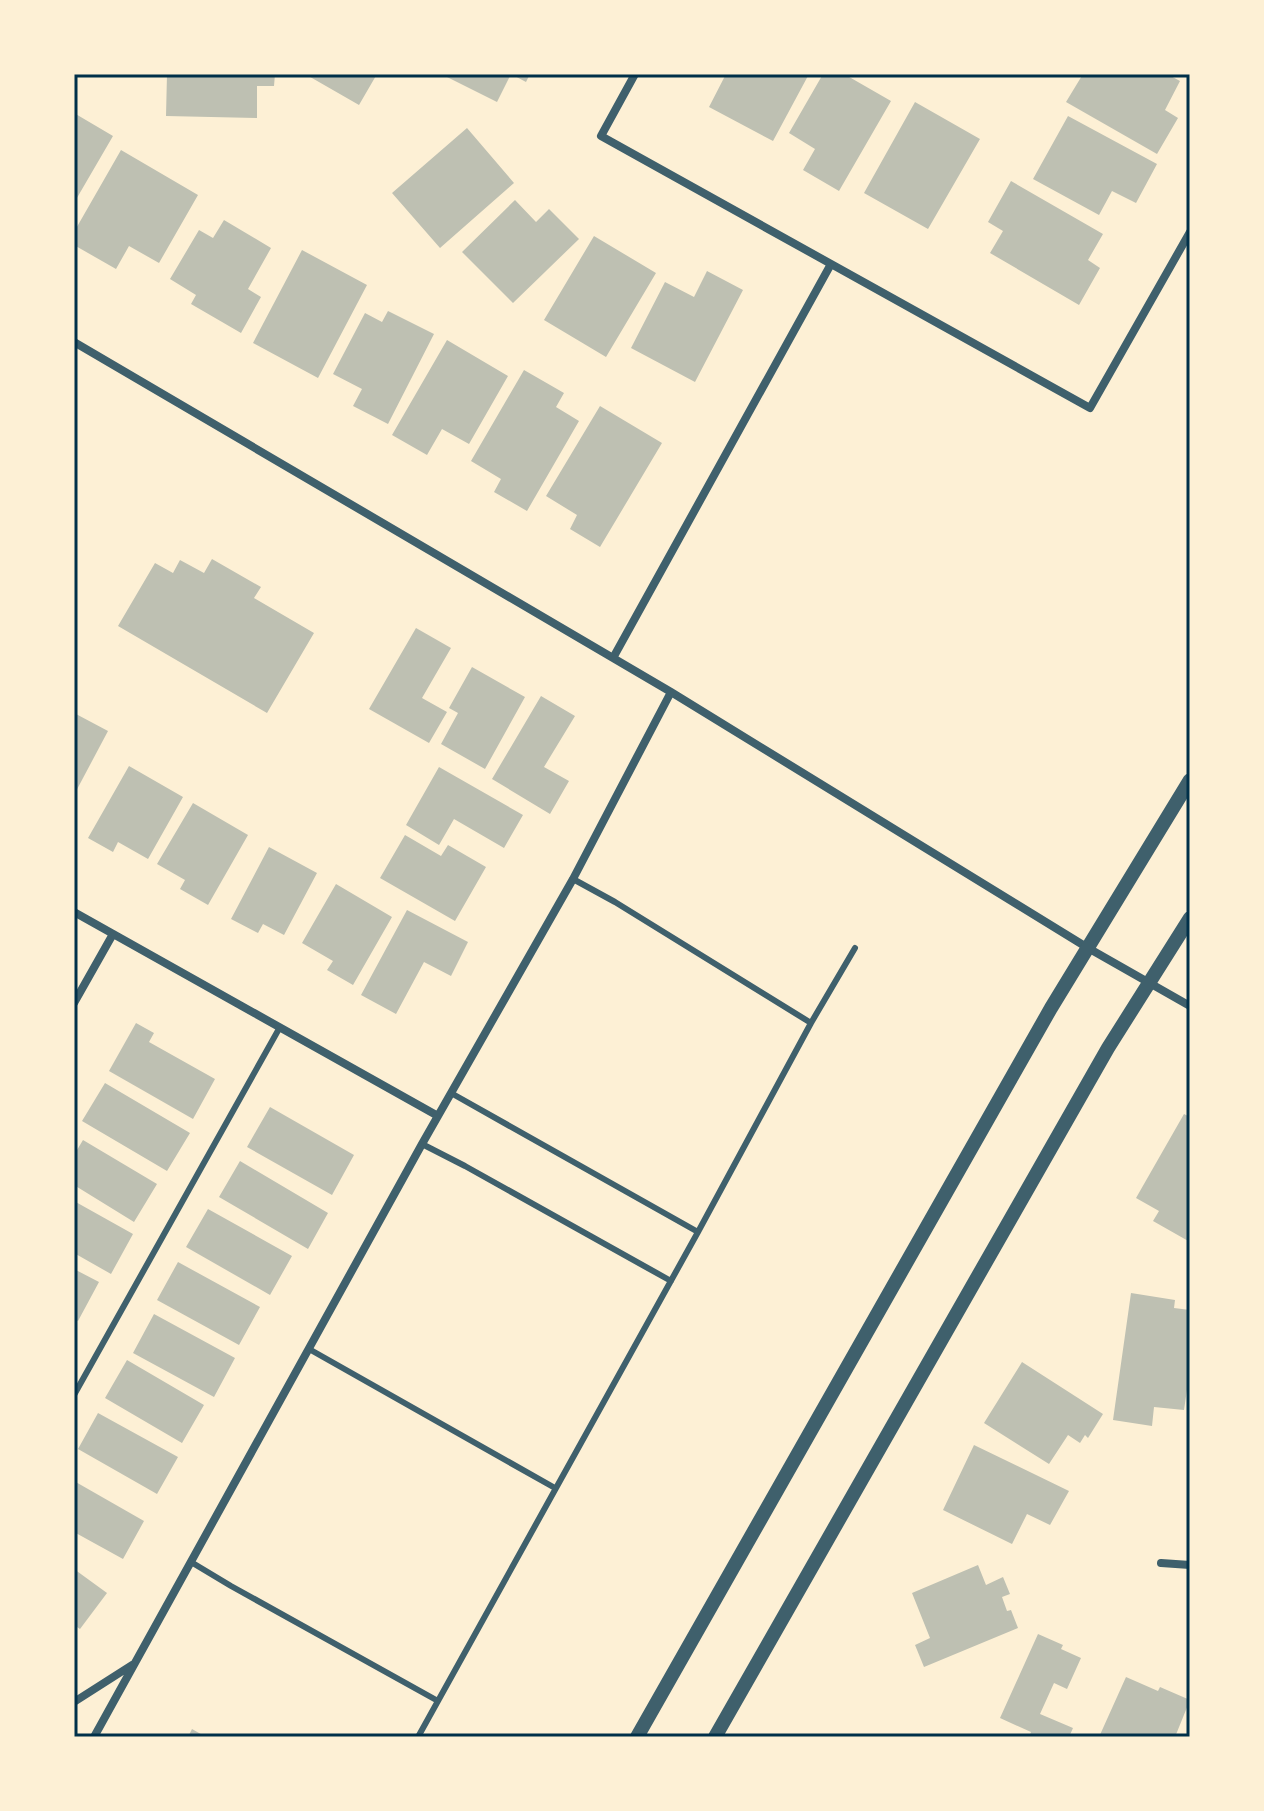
<svg xmlns="http://www.w3.org/2000/svg" width="1264" height="1811" font-family="Helvetica,sans-serif">
<rect width="100%" height="100%" fill="#fdf0d5"/>
<path fill="#bec0b2" d="M 167,74 L 275,74 L 274,86 L 257,86 L 257,118 L 166,116 Z
M 305,74 L 377,74 L 359,105 Z
M 441,74 L 511,74 L 497,102 Z
M 511,74 L 530,74 L 526,82 Z
M 726,74 L 809,74 L 773,141 L 709,107 Z
M 823,74 L 844,74 L 891,101 L 839,191 L 803,170 L 815,149 L 789,133 Z
M 1083,74 L 1167,74 L 1180,81 L 1165,110 L 1178,118 L 1157,154 L 1066,102 Z
M 915,102 L 980,139 L 928,229 L 864,193 Z
M 74,113 L 113,136 L 74,203 Z
M 1068,116 L 1157,164 L 1136,203 L 1112,191 L 1099,215 L 1033,179 Z
M 467,128 L 514,183 L 440,248 L 392,193 Z
M 121,150 L 198,195 L 159,263 L 129,246 L 116,269 L 74,245 L 74,232 Z
M 1011,181 L 1103,234 L 1088,260 L 1100,268 L 1079,305 L 990,253 L 1003,231 L 988,222 Z
M 515,200 L 536,222 L 549,209 L 579,239 L 513,303 L 462,252 Z
M 224,220 L 271,248 L 248,289 L 261,297 L 241,333 L 191,304 L 196,295 L 170,279 L 199,230 L 213,238 Z
M 594,236 L 656,273 L 606,357 L 544,320 Z
M 302,250 L 367,285 L 318,378 L 253,343 Z
M 707,271 L 743,290 L 695,382 L 631,348 L 665,282 L 694,297 Z
M 388,311 L 434,334 L 388,424 L 353,406 L 362,389 L 333,374 L 365,313 L 382,322 Z
M 447,340 L 508,376 L 469,444 L 442,429 L 427,455 L 392,435 Z
M 524,370 L 564,393 L 556,407 L 579,421 L 527,511 L 494,492 L 501,479 L 471,461 Z
M 600,406 L 662,443 L 600,547 L 570,529 L 577,515 L 546,496 Z
M 212,559 L 261,587 L 254,598 L 314,633 L 267,713 L 118,626 L 155,563 L 173,573 L 180,560 L 204,573 Z
M 416,628 L 451,648 L 422,698 L 447,712 L 429,743 L 369,709 Z
M 472,667 L 525,697 L 485,769 L 441,744 L 458,713 L 449,708 Z
M 541,696 L 575,716 L 544,767 L 569,781 L 550,814 L 492,779 Z
M 76,714 L 108,731 L 74,795 L 74,718 Z
M 129,766 L 183,797 L 148,859 L 118,842 L 113,852 L 88,838 Z
M 439,767 L 523,815 L 504,848 L 454,819 L 439,845 L 406,825 Z
M 193,803 L 248,835 L 208,905 L 180,889 L 185,880 L 157,864 Z
M 405,835 L 441,856 L 448,845 L 486,867 L 455,921 L 380,878 Z
M 269,847 L 317,873 L 284,935 L 263,924 L 258,933 L 231,919 Z
M 336,884 L 392,917 L 353,985 L 327,970 L 333,961 L 302,943 Z
M 407,910 L 468,942 L 451,976 L 424,962 L 396,1014 L 361,995 Z
M 136,1023 L 154,1033 L 149,1042 L 215,1079 L 193,1119 L 109,1071 Z
M 105,1083 L 190,1133 L 167,1171 L 82,1121 Z
M 270,1107 L 354,1155 L 332,1195 L 247,1147 Z
M 1184,1114 L 1190,1117 L 1190,1242 L 1153,1221 L 1159,1211 L 1136,1198 Z
M 83,1140 L 157,1184 L 134,1222 L 74,1185 L 74,1155 Z
M 240,1161 L 328,1213 L 308,1249 L 219,1197 Z
M 74,1201 L 133,1234 L 111,1274 L 74,1253 Z
M 208,1209 L 292,1256 L 270,1295 L 186,1247 Z
M 178,1262 L 260,1307 L 239,1345 L 157,1300 Z
M 74,1269 L 99,1282 L 78,1321 L 74,1319 Z
M 1131,1293 L 1175,1300 L 1174,1308 L 1190,1310 L 1190,1369 L 1184,1410 L 1154,1407 L 1152,1426 L 1113,1420 Z
M 154,1314 L 235,1358 L 214,1397 L 133,1353 Z
M 127,1360 L 204,1405 L 182,1443 L 105,1398 Z
M 1022,1362 L 1103,1414 L 1088,1438 L 1085,1435 L 1080,1443 L 1068,1435 L 1049,1464 L 984,1423 Z
M 98,1413 L 178,1457 L 157,1494 L 78,1449 Z
M 974,1445 L 1069,1491 L 1050,1525 L 1027,1514 L 1012,1544 L 943,1510 Z
M 74,1481 L 144,1521 L 123,1559 L 74,1532 Z
M 978,1565 L 986,1585 L 1003,1577 L 1010,1594 L 1002,1597 L 1007,1611 L 1011,1610 L 1018,1628 L 924,1667 L 915,1645 L 930,1638 L 912,1593 Z
M 74,1569 L 107,1593 L 80,1629 L 74,1625 Z
M 1038,1634 L 1063,1645 L 1061,1649 L 1081,1658 L 1067,1689 L 1054,1683 L 1040,1714 L 1073,1728 L 1069,1737 L 1029,1737 L 1031,1732 L 1000,1718 Z
M 1126,1677 L 1158,1691 L 1160,1687 L 1190,1700 L 1175,1737 L 1099,1737 Z
M 192,1729 L 206,1737 L 188,1737 Z"/>
<g fill="none" stroke-linecap="round" stroke-linejoin="round">
<path stroke="#3f606c" stroke-width="6" d="M 573,879 L 615,902 L 811,1023 L 855,948
M 451,1093 L 698,1232
M 422,1144 L 465,1166 L 671,1281
M 309,1349 L 555,1488
M 74,1395 L 280,1027
M 191,1562 L 231,1586 L 438,1701
M 418,1737 L 698,1232 L 811,1023"/>
<path stroke="#3f606c" stroke-width="8" d="M 635,74 L 601,136 L 1090,408 L 1190,232
M 74,342 L 671,692 L 1088,948 L 1190,1006
M 613,658 L 831,264
M 74,912 L 438,1116
M 74,1003 L 113,934
M 1161,1563 L 1190,1565
M 74,1702 L 132,1665
M 94,1737 L 422,1144 L 573,879 L 671,692"/>
<path stroke="#3f606c" stroke-width="14" d="M 637,1737 L 1051,1008 L 1190,780
M 715,1737 L 1108,1048 L 1190,918"/>
</g>
<rect width="1264" height="1811" fill="none" stroke="#fdf0d5" stroke-width="152"/>
<rect x="76" y="76" width="1112" height="1659" fill="none" stroke="#003049" stroke-width="3"/>
</svg>
